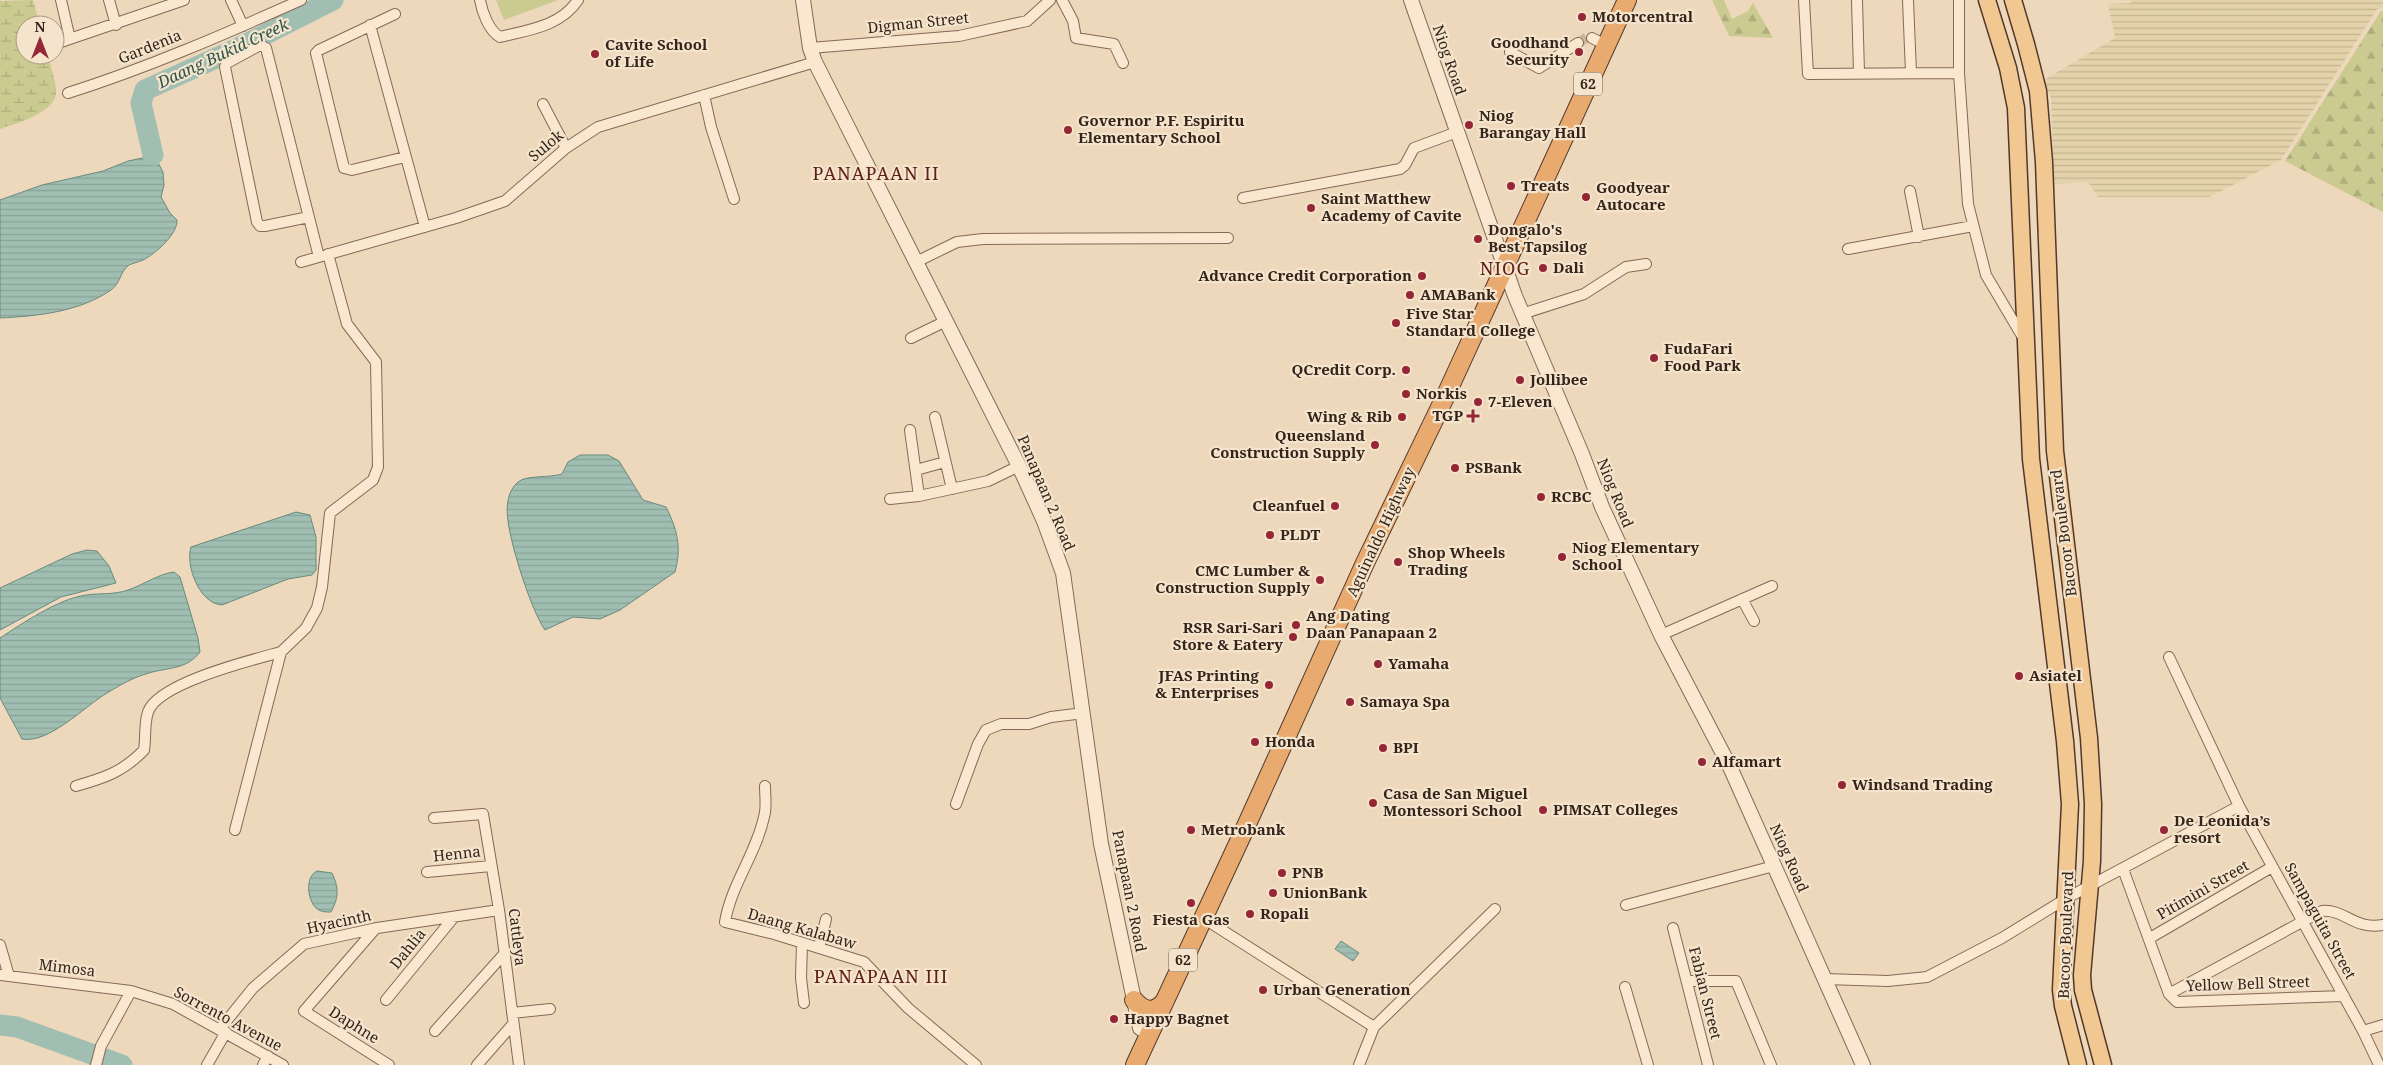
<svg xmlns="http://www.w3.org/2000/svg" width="2383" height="1065" font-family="'Noto Serif',serif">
<defs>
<pattern id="farmland-rules" width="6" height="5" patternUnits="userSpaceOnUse" patternTransform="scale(1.25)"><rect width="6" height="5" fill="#e3d2aa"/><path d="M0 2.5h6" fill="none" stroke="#c3b492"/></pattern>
<pattern id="forest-firs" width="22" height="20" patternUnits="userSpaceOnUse" patternTransform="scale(1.25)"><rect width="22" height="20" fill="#cbca91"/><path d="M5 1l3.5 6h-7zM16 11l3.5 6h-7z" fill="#afad7c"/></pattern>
<pattern id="wetland-marsh" width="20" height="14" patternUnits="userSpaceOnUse" patternTransform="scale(1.25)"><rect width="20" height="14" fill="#cbca91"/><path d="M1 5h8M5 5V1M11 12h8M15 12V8" fill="none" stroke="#afad7c"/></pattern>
<pattern id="water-rules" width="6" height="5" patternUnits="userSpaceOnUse" patternTransform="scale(1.25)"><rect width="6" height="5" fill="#a0beb2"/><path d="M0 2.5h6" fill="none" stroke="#8aa398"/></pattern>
</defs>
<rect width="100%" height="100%" fill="#edd8bc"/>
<path fill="url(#farmland-rules)" d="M 2132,0 L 2383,0 L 2383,8 L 2377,9 L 2281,160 L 2209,197 L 2098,197 L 2088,182 L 2054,184 L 2051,98 L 2044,80 L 2115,38 L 2108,4 L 2131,3 Z"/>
<path fill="#cbca91" d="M 496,0 L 558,0 L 504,20 Z"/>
<path fill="url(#forest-firs)" d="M 1712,0 L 1724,0 L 1732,19 L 1748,11 L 1753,3 L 1773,38 L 1729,36 Z
M 2381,11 L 2383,11 L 2383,212 L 2285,161 Z"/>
<path fill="url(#wetland-marsh)" d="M 33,0 L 40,25 L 25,25 L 25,55 L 48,55 C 50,66 57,83 56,94 C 54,113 15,124 0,129 L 0,1 Z"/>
<path fill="url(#water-rules)" stroke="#688b7e" d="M 147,157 L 156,159 L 163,172 L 164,185 L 161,197 L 170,213 L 177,220 C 178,234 155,254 143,260 C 139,262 133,263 129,265 C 120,271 121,283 111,290 C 79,312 38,316 0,318 L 0,200 L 42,185 L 103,171 L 128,161 Z
M 580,455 L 608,455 L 619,461 L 643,500 L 666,507 C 677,529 682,547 675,572 L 620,610 L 600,619 L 573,617 L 545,630 C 531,610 511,546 508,521 C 506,508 507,491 518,482 C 526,475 549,478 562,474 L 568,462 Z
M 296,512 L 310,515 L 316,537 L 316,570 L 312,575 L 288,579 L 222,605 C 200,604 185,566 191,547 Z
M 87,550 L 97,551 L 109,566 L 116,583 L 61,597 L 0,630 L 0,588 L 72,554 Z
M 174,572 L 180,577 L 198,638 L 200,652 C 186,670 169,667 149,673 C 134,677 120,685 107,693 C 85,706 49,744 22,739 L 0,698 L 0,638 C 23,623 58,599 86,595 C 99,593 114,595 128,590 C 143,585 158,574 174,572 Z
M 317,871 L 332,873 C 339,888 339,897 331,912 C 326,912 320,912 316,908 C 307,899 305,877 317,871 Z
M 1341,941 L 1359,953 L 1353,961 L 1335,949 Z"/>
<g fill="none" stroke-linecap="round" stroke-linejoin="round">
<path stroke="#a0beb2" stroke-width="21" d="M 153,155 L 141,103 L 145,90 L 234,50 L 333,0
M 0,1025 L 17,1027 L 122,1065"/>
<path stroke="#c8b49c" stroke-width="10" stroke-dasharray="10 5" stroke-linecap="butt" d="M 1578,43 L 1589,36 L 1592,38"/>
<g stroke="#856956" stroke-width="12">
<path id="minor" d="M 61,0 L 70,39
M 109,0 L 116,25
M 231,0 L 243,26
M 480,0 C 482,12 489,31 500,37 C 529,30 561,26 578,0
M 1062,0 L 1073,21 L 1076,38 L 1114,44 L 1123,63
M 1804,0 L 1808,74 L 1959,73
M 1857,0 L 1859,73
M 1908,0 L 1911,73
M 1959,0 L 1959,73 L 1968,204 L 1986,275 L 2025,341
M 395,14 L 319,50 L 316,53 L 344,168 L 352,170 L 405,157
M 370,25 L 425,227
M 1592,38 L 1606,45
M 55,44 L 184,0
M 810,48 L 959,36 L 1027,21 L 1050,0
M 1510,52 L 1539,68 L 1578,43
M 68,93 C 147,68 225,34 301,0
M 704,95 L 711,127 L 734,199
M 543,104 L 566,148
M 1910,191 L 1919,237
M 1243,198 L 1400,169 L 1405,165 L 1414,148 L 1457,132
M 309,217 L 265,226 L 260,226 L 257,222 L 225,67 L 227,63 L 260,45 L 266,48 L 319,257
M 1848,249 L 1973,226
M 301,262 L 456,218 L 505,201 L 566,148 L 598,127 L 815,62
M 916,262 L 957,242 L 983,239 L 1228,238
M 1522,314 L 1584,294 L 1626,267 L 1646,264
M 911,338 L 946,321
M 935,417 L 952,489
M 910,430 L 919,496
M 916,470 L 945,462
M 890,499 L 919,496 L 988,481 L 1019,466
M 1742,599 L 1754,621
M 1661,635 L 1772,586
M 2169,657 L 2239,806 L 2363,1031 L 2379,1065
M 76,786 C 104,778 123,772 144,750 C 146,738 144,723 148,712 C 158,683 252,660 281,652
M 765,786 C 765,797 767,807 764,817 C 756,854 731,885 725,922 L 774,934 L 864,962 L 908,1008 L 976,1065
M 956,804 L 978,744 L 986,730 L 1001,724 L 1029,724 L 1051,717 L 1084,713
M 434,818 L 483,814 L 499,910 L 519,1065
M 235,830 L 281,652 L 306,628 L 317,608 L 322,587 L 330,513 L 373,480 L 378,467 L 376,362 L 347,324 L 328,254
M 2123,869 L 2169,994 L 2177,1002 L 2344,996
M 427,872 L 491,866
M 1626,905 L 1774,866
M 1203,918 L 1374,1027
M 376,928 L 304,1011 L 389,1065
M 1673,928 L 1708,1065
M 2150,938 L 2272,867
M 802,943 L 801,978 L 804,1003
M 0,945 L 9,976
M 819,948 L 826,919
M 0,975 L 131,991 L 173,1004 L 283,1065
M 1825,979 L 1888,981 L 1927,977 L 2002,938 L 2067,898 L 2239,806
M 1688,981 L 1736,981 L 1771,1065
M 1625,987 L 1648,1065
M 2169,994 L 2322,911 C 2345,909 2354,930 2383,925
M 386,1000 L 454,917
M 512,1013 L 550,1009
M 220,1029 L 253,988 L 304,944 L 377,928 L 499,910
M 435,1031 L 504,954
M 2363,1031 L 2383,1025
M 96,1065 L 101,1046 L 131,991
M 207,1065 L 226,1032
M 263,1065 L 268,1056
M 477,1065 L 513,1024
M 1359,1065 L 1374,1027 L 1495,909"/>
</g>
<g stroke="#856956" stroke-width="16">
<path id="tertiary" d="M 803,0 L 810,48 L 815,62 L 1019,466 L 1044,521 L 1063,573 L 1101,844 L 1140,1028 L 1149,1034
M 1411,0 L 1515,296 L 1582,454 L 1602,507 L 1661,635 L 1730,767 L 1863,1065"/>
</g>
<g stroke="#52382b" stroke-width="19">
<path id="primary" d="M 1987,0 L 2008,68 L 2016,108 L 2031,459 L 2065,741 L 2070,804 L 2061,990 L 2063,1006 L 2078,1065
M 2013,0 L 2026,44 L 2038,91 L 2044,162 L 2055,451 L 2089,738 L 2093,804 L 2092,861 L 2082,975 L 2083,990 L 2103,1065"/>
</g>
<g stroke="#52382b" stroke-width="20">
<path id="trunk" d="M 1134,1000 C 1143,1011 1154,1014 1164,1002
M 1135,1065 L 1242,835 L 1365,563 L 1446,395 L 1627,0"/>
</g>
<use href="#minor" stroke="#f9e7cf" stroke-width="10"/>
<use href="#tertiary" stroke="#f9e7cf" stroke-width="14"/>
<use href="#primary" stroke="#f2c892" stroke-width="16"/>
<use href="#trunk" stroke="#e8aa6e" stroke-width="18"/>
</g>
<g fill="#942635" stroke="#f5e4cc" stroke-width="2">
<circle cx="1582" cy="17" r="5"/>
<circle cx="1579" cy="52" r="5"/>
<circle cx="595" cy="54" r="5"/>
<circle cx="1469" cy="125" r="5"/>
<circle cx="1068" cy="130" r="5"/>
<circle cx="1511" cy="186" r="5"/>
<circle cx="1586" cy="197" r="5"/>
<circle cx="1311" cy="208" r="5"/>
<circle cx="1478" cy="239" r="5"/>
<circle cx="1543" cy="268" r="5"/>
<circle cx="1422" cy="276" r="5"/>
<circle cx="1410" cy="295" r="5"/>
<circle cx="1396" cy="323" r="5"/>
<circle cx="1654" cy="358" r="5"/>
<circle cx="1406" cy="370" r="5"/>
<circle cx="1520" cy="380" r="5"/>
<circle cx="1406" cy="394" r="5"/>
<circle cx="1478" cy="402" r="5"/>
<path d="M1470.5 408.5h5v5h5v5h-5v5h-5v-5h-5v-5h5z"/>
<circle cx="1402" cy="417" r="5"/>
<circle cx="1375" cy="445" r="5"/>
<circle cx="1455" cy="468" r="5"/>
<circle cx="1541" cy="497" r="5"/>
<circle cx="1335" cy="506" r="5"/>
<circle cx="1270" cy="535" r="5"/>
<circle cx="1562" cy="557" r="5"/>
<circle cx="1398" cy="562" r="5"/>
<circle cx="1320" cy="580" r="5"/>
<circle cx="1296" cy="625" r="5"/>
<circle cx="1293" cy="637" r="5"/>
<circle cx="1378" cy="664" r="5"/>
<circle cx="2019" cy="676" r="5"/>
<circle cx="1269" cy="685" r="5"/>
<circle cx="1350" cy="702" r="5"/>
<circle cx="1255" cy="742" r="5"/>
<circle cx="1383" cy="748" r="5"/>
<circle cx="1702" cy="762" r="5"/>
<circle cx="1842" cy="785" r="5"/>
<circle cx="1373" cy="803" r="5"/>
<circle cx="1543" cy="810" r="5"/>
<circle cx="1191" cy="830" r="5"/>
<circle cx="2164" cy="830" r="5"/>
<circle cx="1282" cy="873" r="5"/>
<circle cx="1273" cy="893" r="5"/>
<circle cx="1191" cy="903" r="5"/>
<circle cx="1250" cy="914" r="5"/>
<circle cx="1263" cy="990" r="5"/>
<circle cx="1114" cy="1019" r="5"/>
</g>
<g text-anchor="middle" stroke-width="4.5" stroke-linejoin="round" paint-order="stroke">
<g fill="#f5e4cc" stroke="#6e5e50" stroke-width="1">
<rect x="1574" y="72.5" width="28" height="23" rx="4"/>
<rect x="1169" y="948.5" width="28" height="23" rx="4"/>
</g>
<g font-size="14" font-weight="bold" fill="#34241b">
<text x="1588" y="89">62</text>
<text x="1183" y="965">62</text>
</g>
<g font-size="15" font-weight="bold" fill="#34241b" stroke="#f5e4cc" text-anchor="start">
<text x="1592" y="22">Motorcentral</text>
<text x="1569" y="48" text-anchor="end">Goodhand<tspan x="1569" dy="17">Security</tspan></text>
<text x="605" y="50">Cavite School<tspan x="605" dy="17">of Life</tspan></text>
<text x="1479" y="121">Niog<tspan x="1479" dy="17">Barangay Hall</tspan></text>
<text x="1078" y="126">Governor P.F. Espiritu<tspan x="1078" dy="17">Elementary School</tspan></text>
<text x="1521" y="191">Treats</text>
<text x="1596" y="193">Goodyear<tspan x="1596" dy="17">Autocare</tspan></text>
<text x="1321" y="204">Saint Matthew<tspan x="1321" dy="17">Academy of Cavite</tspan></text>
<text x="1488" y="235">Dongalo's<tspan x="1488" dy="17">Best Tapsilog</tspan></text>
<text x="1553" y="273">Dali</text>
<text x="1412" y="281" text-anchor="end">Advance Credit Corporation</text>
<text x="1420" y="300">AMABank</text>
<text x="1406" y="319">Five Star<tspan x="1406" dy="17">Standard College</tspan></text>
<text x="1664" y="354">FudaFari<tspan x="1664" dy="17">Food Park</tspan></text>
<text x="1396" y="375" text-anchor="end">QCredit Corp.</text>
<text x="1530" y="385">Jollibee</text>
<text x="1416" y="399">Norkis</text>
<text x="1488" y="407">7-Eleven</text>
<text x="1463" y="421" text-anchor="end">TGP</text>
<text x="1392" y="422" text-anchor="end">Wing &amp; Rib</text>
<text x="1365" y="441" text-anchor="end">Queensland<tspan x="1365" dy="17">Construction Supply</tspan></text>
<text x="1465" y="473">PSBank</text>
<text x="1551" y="502">RCBC</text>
<text x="1325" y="511" text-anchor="end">Cleanfuel</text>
<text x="1280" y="540">PLDT</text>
<text x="1572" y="553">Niog Elementary<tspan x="1572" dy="17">School</tspan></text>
<text x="1408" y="558">Shop Wheels<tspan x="1408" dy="17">Trading</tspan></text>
<text x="1310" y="576" text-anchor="end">CMC Lumber &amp;<tspan x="1310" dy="17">Construction Supply</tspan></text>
<text x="1306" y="621">Ang Dating<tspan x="1306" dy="17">Daan Panapaan 2</tspan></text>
<text x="1283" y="633" text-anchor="end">RSR Sari-Sari<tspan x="1283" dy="17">Store &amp; Eatery</tspan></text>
<text x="1388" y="669">Yamaha</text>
<text x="1259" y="681" text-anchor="end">JFAS Printing<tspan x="1259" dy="17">&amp; Enterprises</tspan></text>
<text x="2029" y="681">Asiatel</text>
<text x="1360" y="707">Samaya Spa</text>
<text x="1265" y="747">Honda</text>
<text x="1393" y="753">BPI</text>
<text x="1712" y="767">Alfamart</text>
<text x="1852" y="790">Windsand Trading</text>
<text x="1383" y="799">Casa de San Miguel<tspan x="1383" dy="17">Montessori School</tspan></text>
<text x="1553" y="815">PIMSAT Colleges</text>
<text x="2174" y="826">De Leonida’s<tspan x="2174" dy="17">resort</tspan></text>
<text x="1201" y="835">Metrobank</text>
<text x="1292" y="878">PNB</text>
<text x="1283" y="898">UnionBank</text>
<text x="1260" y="919">Ropali</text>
<text x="1191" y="925" text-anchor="middle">Fiesta Gas</text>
<text x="1273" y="995">Urban Generation</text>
<text x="1124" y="1024">Happy Bagnet</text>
</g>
<g font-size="15" fill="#34241b" stroke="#f5e4cc">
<text transform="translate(918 23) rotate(-6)" y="5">Digman Street</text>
<text transform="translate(150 47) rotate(-22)" y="5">Gardenia</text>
<text transform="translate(1449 60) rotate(71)" y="5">Niog Road</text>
<text transform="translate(546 146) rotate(-40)" y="5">Sulok</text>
<text transform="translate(1046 493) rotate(67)" y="5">Panapaan 2 Road</text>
<text transform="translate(1615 493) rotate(68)" y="5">Niog Road</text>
<text transform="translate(1381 532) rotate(-65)" y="5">Aguinaldo Highway</text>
<text transform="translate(2064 533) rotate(-97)" y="5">Bacoor Boulevard</text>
<text transform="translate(457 854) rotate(-6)" y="5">Henna</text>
<text transform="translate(1789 858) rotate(66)" y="5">Niog Road</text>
<text transform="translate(2203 890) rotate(-30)" y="5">Pitimini Street</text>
<text transform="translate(1129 891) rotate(79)" y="5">Panapaan 2 Road</text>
<text transform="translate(2320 921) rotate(61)" y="5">Sampaguita Street</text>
<text transform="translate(339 922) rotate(-12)" y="5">Hyacinth</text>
<text transform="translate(802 929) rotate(16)" y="5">Daang Kalabaw</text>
<text transform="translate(2066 935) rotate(-88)" y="5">Bacoor Boulevard</text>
<text transform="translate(517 937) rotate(83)" y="5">Cattleya</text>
<text transform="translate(408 949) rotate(-51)" y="5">Dahlia</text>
<text transform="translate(67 968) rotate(7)" y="5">Mimosa</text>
<text transform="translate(2248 984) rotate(-2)" y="5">Yellow Bell Street</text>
<text transform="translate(1705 993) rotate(76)" y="5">Fabian Street</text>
<text transform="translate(228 1019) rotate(28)" y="5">Sorrento Avenue</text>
<text transform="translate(354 1025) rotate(32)" y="5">Daphne</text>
</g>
<g font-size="16" font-style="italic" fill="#2a544c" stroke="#f5e4cc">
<text transform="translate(223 53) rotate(-25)" y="6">Daang Bukid Creek</text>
</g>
<g font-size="18" letter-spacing="1" fill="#60201a" stroke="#f5e4cc">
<text x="876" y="180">PANAPAAN II</text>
<text x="1505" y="275">NIOG</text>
<text x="881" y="983">PANAPAAN III</text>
</g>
</g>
<g transform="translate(40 40)"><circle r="24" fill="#f5e4cc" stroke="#a89785"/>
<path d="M0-4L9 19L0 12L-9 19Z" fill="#942635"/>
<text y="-8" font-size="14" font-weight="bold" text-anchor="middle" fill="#34241b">N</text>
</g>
</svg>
